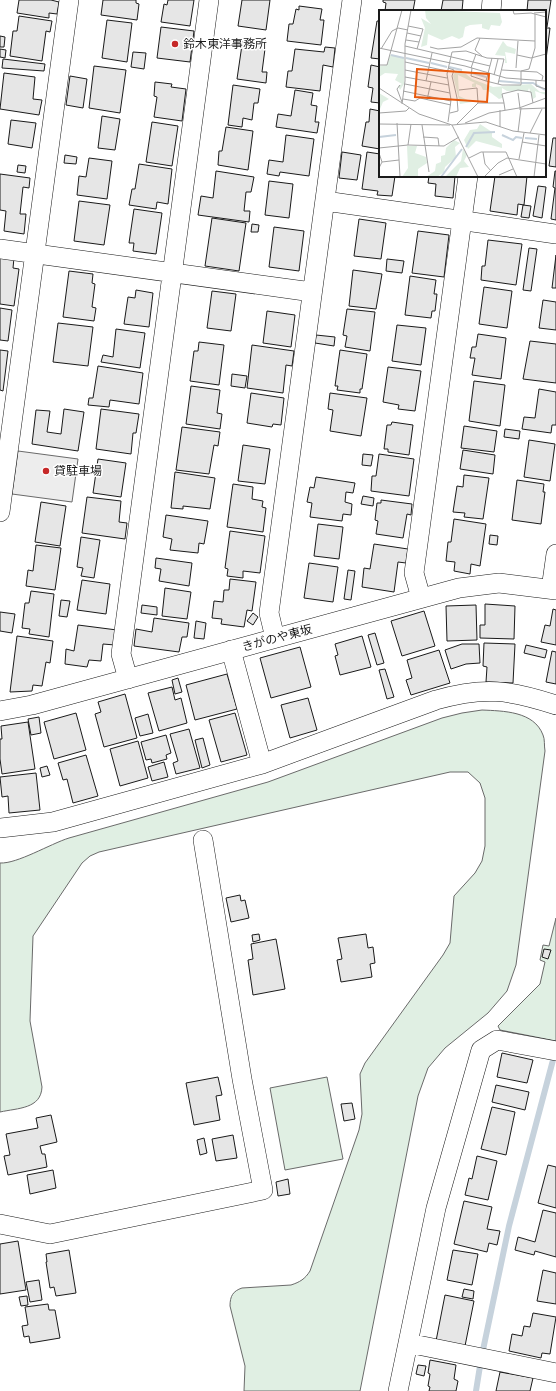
<svg xmlns="http://www.w3.org/2000/svg" width="556" height="1391" font-family="Mulish,'Noto Sans JP',sans-serif">
<rect width="100%" height="100%" fill="#fff"/>
<path fill="#e0efe3" stroke="#6a6a6a" d="M 482,710 C 503,711 534,711 543,735 C 545,739 544,746 545,751 L 516,965 L 507,991 L 488,1013 L 445,1048 L 428,1068 L 418,1096 L 360,1391 L 244,1391 L 245,1366 L 230,1306 C 230,1296 233,1291 242,1288 L 291,1285 C 300,1282 305,1279 310,1271 L 359,1130 L 362,1114 L 360,1074 L 365,1063 L 443,955 L 450,943 L 454,896 L 475,873 L 482,861 L 485,846 L 485,798 L 480,783 L 468,772 L 450,772 L 99,852 L 90,856 L 82,863 L 33,936 L 30,1021 L 42,1087 C 41,1109 18,1108 0,1112 L 0,863 C 17,864 50,844 69,838 L 268,782 L 442,718 L 462,713 Z
M 556,918 L 556,1041 L 500,1030 L 498,1026 L 540,984 L 545,962 L 540,960 L 543,945 L 549,946 Z
M 327,1077 L 343,1159 L 285,1170 L 270,1088 Z"/>
<path fill="#ededed" stroke="#6a6a6a" d="M 18,451 L 78,459 L 72,502 L 12,494 Z"/>
<g fill="none" stroke-linecap="round" stroke-linejoin="round">
<path stroke="#c6d2dc" stroke-width="6" d="M 483,1350 L 509,1226 L 553,1060
M 476,1391 L 480,1366"/>
</g>
<path fill="#e6e6e6" stroke="#1a1a1a" d="M 19,0 L 51,0 L 59,2 L 57,14 L 49,13 L 49,18 L 17,13 Z
M 103,0 L 136,0 L 136,3 L 139,4 L 137,20 L 101,15 Z
M 168,0 L 194,0 L 190,26 L 161,22 L 164,4 L 167,5 Z
M 242,0 L 270,0 L 266,30 L 238,26 Z
M 383,0 L 415,0 L 413,11 L 385,11 L 386,3 L 383,2 Z
M 443,0 L 463,0 L 462,11 L 441,11 Z
M 528,0 L 551,0 L 547,27 L 545,27 L 545,11 L 527,11 Z
M 299,6 L 322,9 L 320,20 L 324,20 L 321,45 L 287,41 L 289,24 L 293,24 L 296,9 L 299,10 Z
M 19,16 L 52,21 L 50,32 L 46,31 L 42,61 L 10,56 L 13,31 L 17,31 Z
M 107,20 L 132,23 L 127,62 L 102,58 Z
M 377,21 L 380,21 L 380,59 L 371,58 Z
M 161,27 L 194,31 L 190,62 L 157,58 Z
M 545,28 L 550,28 L 545,67 Z
M 0,36 L 5,37 L 4,47 L 0,47 Z
M 243,38 L 266,41 L 262,72 L 267,72 L 266,83 L 237,79 Z
M 325,47 L 335,48 L 333,67 L 323,65 L 320,91 L 286,87 L 288,71 L 292,71 L 295,49 L 324,52 Z
M 0,49 L 6,50 L 5,58 L 0,57 Z
M 133,52 L 146,53 L 144,69 L 131,67 Z
M 3,59 L 45,64 L 44,71 L 2,68 Z
M 371,65 L 380,67 L 380,103 L 371,102 L 373,88 L 368,87 Z
M 94,66 L 126,70 L 120,113 L 89,108 Z
M 4,73 L 35,77 L 33,99 L 42,100 L 39,115 L 0,109 Z
M 70,76 L 87,79 L 83,108 L 66,105 Z
M 155,82 L 172,84 L 171,87 L 186,89 L 182,121 L 154,117 L 157,97 L 154,96 Z
M 233,85 L 260,89 L 258,103 L 254,103 L 252,120 L 243,118 L 242,127 L 228,125 Z
M 295,90 L 313,93 L 311,105 L 317,106 L 315,122 L 319,122 L 317,133 L 276,127 L 278,114 L 291,116 Z
M 370,109 L 380,111 L 380,149 L 362,146 L 366,122 L 369,122 Z
M 102,116 L 120,119 L 115,150 L 98,148 Z
M 11,120 L 36,123 L 32,148 L 8,144 Z
M 152,122 L 178,126 L 172,166 L 146,162 Z
M 226,127 L 253,131 L 248,170 L 218,165 L 219,151 L 222,151 Z
M 286,135 L 314,139 L 309,176 L 280,172 L 279,176 L 267,174 L 269,160 L 283,162 Z
M 553,138 L 556,138 L 556,167 L 549,166 Z
M 342,152 L 361,155 L 357,180 L 339,178 Z
M 367,152 L 380,154 L 380,176 L 395,176 L 392,196 L 377,195 L 378,191 L 362,189 Z
M 65,155 L 77,157 L 76,164 L 64,163 Z
M 89,158 L 112,161 L 107,199 L 77,195 L 79,176 L 86,177 Z
M 139,164 L 172,169 L 168,204 L 157,202 L 156,209 L 129,205 L 132,189 L 135,189 Z
M 18,165 L 26,166 L 25,173 L 17,172 Z
M 216,171 L 254,177 L 251,192 L 246,192 L 244,211 L 250,211 L 249,222 L 198,215 L 201,196 L 213,198 Z
M 555,171 L 556,171 L 556,220 L 551,219 L 555,188 L 553,187 Z
M 0,174 L 30,178 L 29,188 L 23,187 L 20,214 L 26,214 L 24,234 L 4,231 L 6,211 L 0,210 Z
M 429,176 L 455,176 L 453,198 L 435,196 L 436,184 L 428,183 Z
M 495,176 L 527,176 L 524,205 L 518,204 L 517,215 L 490,211 Z
M 269,181 L 293,184 L 289,218 L 265,215 Z
M 538,186 L 546,187 L 542,218 L 533,216 Z
M 79,201 L 110,205 L 104,245 L 74,241 Z
M 523,205 L 531,206 L 529,218 L 521,217 Z
M 134,209 L 162,213 L 156,254 L 133,251 L 134,243 L 129,243 Z
M 212,218 L 246,223 L 239,271 L 205,266 Z
M 359,219 L 386,223 L 381,259 L 354,256 Z
M 252,224 L 259,225 L 258,232 L 251,232 Z
M 274,227 L 304,231 L 299,271 L 269,267 Z
M 418,231 L 449,235 L 444,277 L 412,273 Z
M 488,240 L 522,244 L 516,285 L 481,280 L 482,266 L 485,266 Z
M 529,248 L 537,249 L 531,291 L 523,290 Z
M 556,255 L 556,288 L 552,288 Z
M 0,256 L 14,258 L 13,268 L 19,269 L 14,306 L 0,304 Z
M 387,259 L 404,261 L 402,273 L 386,271 Z
M 353,270 L 382,274 L 376,309 L 349,306 Z
M 69,271 L 93,274 L 92,283 L 95,284 L 92,307 L 96,308 L 94,321 L 63,317 Z
M 410,276 L 436,280 L 434,294 L 437,294 L 435,311 L 432,311 L 431,318 L 405,315 Z
M 484,287 L 512,291 L 507,328 L 479,324 Z
M 136,290 L 153,293 L 149,327 L 124,324 L 128,297 L 135,298 Z
M 212,291 L 236,294 L 231,331 L 207,328 Z
M 543,300 L 556,302 L 556,330 L 539,328 Z
M 0,308 L 12,310 L 8,341 L 0,340 Z
M 347,309 L 375,312 L 370,351 L 345,347 L 347,336 L 343,335 Z
M 267,311 L 295,315 L 291,347 L 263,343 Z
M 58,323 L 93,327 L 88,366 L 53,362 Z
M 397,325 L 426,328 L 421,365 L 392,361 Z
M 116,329 L 145,333 L 140,368 L 101,362 L 103,355 L 113,357 Z
M 478,334 L 506,338 L 501,379 L 472,375 L 475,358 L 470,358 L 472,347 L 476,347 Z
M 316,335 L 335,337 L 334,346 L 315,343 Z
M 530,341 L 556,344 L 556,383 L 523,379 Z
M 199,342 L 224,345 L 219,385 L 190,381 L 194,351 L 198,351 Z
M 252,345 L 294,351 L 292,366 L 286,365 L 283,393 L 247,388 Z
M 0,350 L 8,351 L 3,391 L 0,390 Z
M 340,350 L 367,354 L 362,389 L 360,389 L 360,393 L 337,390 L 338,386 L 335,386 Z
M 98,366 L 143,373 L 139,404 L 110,400 L 109,407 L 88,405 L 89,398 L 93,398 Z
M 388,367 L 421,371 L 415,411 L 398,409 L 399,405 L 383,402 Z
M 232,374 L 247,376 L 245,388 L 231,386 Z
M 474,381 L 505,385 L 500,426 L 469,421 Z
M 191,386 L 220,390 L 217,413 L 222,414 L 220,429 L 186,424 Z
M 539,389 L 556,392 L 556,425 L 552,425 L 551,433 L 522,429 L 524,417 L 535,418 Z
M 251,393 L 284,398 L 281,425 L 273,424 L 272,427 L 247,423 Z
M 330,393 L 367,398 L 361,436 L 330,431 L 333,410 L 328,409 Z
M 64,409 L 84,412 L 78,451 L 32,444 L 36,410 L 50,411 L 47,432 L 61,434 Z
M 101,409 L 139,414 L 136,433 L 133,433 L 131,454 L 96,449 Z
M 392,422 L 413,425 L 409,455 L 388,452 L 388,449 L 384,449 L 387,425 L 391,425 Z
M 464,426 L 497,431 L 494,452 L 461,448 Z
M 182,427 L 220,432 L 218,446 L 214,445 L 209,474 L 176,470 Z
M 505,429 L 520,431 L 519,439 L 504,437 Z
M 529,440 L 555,444 L 550,481 L 524,477 Z
M 243,445 L 270,449 L 265,484 L 238,481 Z
M 463,450 L 495,455 L 493,474 L 460,469 Z
M 363,454 L 373,455 L 371,466 L 362,465 Z
M 379,454 L 414,459 L 409,496 L 371,491 L 372,476 L 376,476 Z
M 98,459 L 126,463 L 121,497 L 93,493 Z
M 175,472 L 215,478 L 210,509 L 183,506 L 183,509 L 171,508 Z
M 464,475 L 489,478 L 483,519 L 464,517 L 465,513 L 453,512 L 457,486 L 463,487 Z
M 316,477 L 355,483 L 353,493 L 346,492 L 345,502 L 352,504 L 351,515 L 343,514 L 342,521 L 310,517 L 312,503 L 307,502 L 310,487 L 314,488 Z
M 517,480 L 544,484 L 543,492 L 545,492 L 541,524 L 512,520 Z
M 233,484 L 253,487 L 252,499 L 263,501 L 262,507 L 266,508 L 263,532 L 227,527 Z
M 363,496 L 374,498 L 373,506 L 361,504 Z
M 87,497 L 121,501 L 119,522 L 127,523 L 125,539 L 82,533 Z
M 381,500 L 412,504 L 411,515 L 407,514 L 403,538 L 376,534 L 378,521 L 375,520 L 377,503 L 381,503 Z
M 41,502 L 66,506 L 60,546 L 35,542 Z
M 166,515 L 208,521 L 204,544 L 199,543 L 198,553 L 170,550 L 172,539 L 163,537 Z
M 454,519 L 486,524 L 480,566 L 471,564 L 470,574 L 454,571 L 455,562 L 446,561 L 448,542 L 451,542 Z
M 318,524 L 343,527 L 339,559 L 314,556 Z
M 230,531 L 265,536 L 260,573 L 243,571 L 243,578 L 227,576 L 228,569 L 225,568 Z
M 490,535 L 498,536 L 497,545 L 489,544 Z
M 81,537 L 100,540 L 94,578 L 81,576 L 83,568 L 77,567 Z
M 374,544 L 408,549 L 406,563 L 398,562 L 394,592 L 362,587 L 364,568 L 370,569 Z
M 36,545 L 61,548 L 55,590 L 26,586 L 28,570 L 33,571 Z
M 156,558 L 192,563 L 189,586 L 159,581 L 161,569 L 155,568 Z
M 309,563 L 338,567 L 333,602 L 304,598 Z
M 348,570 L 355,571 L 351,600 L 344,599 Z
M 230,579 L 256,582 L 252,611 L 247,610 L 244,627 L 221,624 L 222,619 L 212,618 L 214,601 L 223,602 L 224,590 L 229,590 Z
M 82,580 L 110,584 L 106,614 L 77,610 Z
M 165,588 L 191,592 L 187,619 L 162,616 Z
M 31,591 L 54,594 L 49,637 L 29,634 L 30,629 L 22,628 L 25,603 L 29,603 Z
M 61,600 L 70,601 L 67,617 L 59,616 Z
M 485,604 L 515,606 L 514,639 L 480,638 L 480,625 L 485,625 Z
M 142,605 L 157,607 L 157,615 L 141,613 Z
M 476,605 L 477,640 L 447,641 L 446,606 Z
M 553,609 L 556,610 L 556,645 L 541,642 L 545,625 L 550,626 Z
M 424,611 L 435,646 L 402,656 L 391,621 Z
M 0,612 L 15,614 L 12,633 L 0,631 Z
M 253,613 L 258,617 L 253,625 L 247,621 Z
M 154,618 L 189,623 L 187,637 L 182,637 L 179,652 L 134,646 L 136,629 L 152,632 Z
M 196,621 L 206,623 L 204,639 L 194,638 Z
M 78,625 L 117,630 L 115,645 L 103,644 L 101,661 L 89,660 L 87,667 L 65,664 L 66,649 L 74,651 Z
M 375,633 L 384,663 L 377,665 L 368,635 Z
M 17,636 L 53,641 L 50,663 L 46,662 L 42,686 L 33,685 L 32,691 L 10,692 Z
M 362,636 L 371,667 L 340,675 L 335,656 L 338,655 L 335,644 Z
M 484,643 L 515,644 L 513,683 L 486,682 L 487,667 L 483,666 Z
M 462,644 L 479,644 L 480,663 L 466,664 L 451,669 L 445,650 Z
M 526,645 L 547,650 L 545,658 L 524,653 Z
M 300,647 L 311,687 L 271,698 L 260,658 Z
M 439,650 L 450,683 L 411,695 L 406,680 L 412,678 L 407,660 Z
M 552,651 L 556,652 L 556,684 L 546,682 Z
M 385,669 L 394,697 L 387,699 L 379,670 Z
M 227,674 L 237,709 L 195,720 L 186,685 Z
M 178,678 L 182,692 L 175,694 L 172,680 Z
M 172,687 L 175,700 L 181,698 L 187,723 L 159,731 L 148,693 Z
M 125,694 L 137,738 L 104,747 L 95,714 L 101,712 L 98,702 Z
M 308,698 L 317,730 L 290,738 L 281,705 Z
M 76,713 L 86,750 L 54,759 L 44,722 Z
M 235,713 L 247,755 L 221,762 L 209,720 Z
M 148,714 L 153,733 L 140,736 L 135,718 Z
M 39,717 L 41,733 L 31,735 L 28,719 Z
M 28,722 L 35,769 L 2,774 L 0,759 L 0,739 L 2,739 L 1,726 Z
M 189,729 L 200,768 L 176,774 L 173,763 L 178,761 L 170,734 Z
M 166,735 L 171,753 L 166,755 L 167,759 L 152,763 L 151,759 L 146,760 L 141,742 Z
M 203,738 L 210,765 L 202,768 L 195,740 Z
M 138,741 L 148,778 L 120,786 L 110,749 Z
M 86,755 L 98,796 L 73,803 L 67,779 L 63,780 L 58,763 Z
M 164,762 L 168,777 L 152,781 L 148,767 Z
M 47,766 L 50,775 L 42,777 L 40,768 Z
M 36,773 L 40,810 L 9,813 L 8,796 L 2,797 L 0,777 Z
M 240,895 L 241,901 L 245,900 L 249,918 L 231,922 L 226,898 Z
M 259,934 L 260,940 L 253,942 L 252,935 Z
M 366,934 L 368,948 L 373,947 L 375,963 L 370,964 L 372,977 L 341,982 L 337,960 L 342,959 L 338,938 Z
M 276,939 L 285,989 L 253,995 L 248,960 L 253,959 L 251,944 Z
M 544,949 L 551,950 L 548,959 L 542,957 Z
M 502,1053 L 533,1060 L 527,1083 L 497,1077 Z
M 218,1077 L 222,1095 L 216,1096 L 220,1120 L 194,1125 L 186,1083 Z
M 496,1085 L 529,1092 L 525,1110 L 492,1102 Z
M 352,1103 L 355,1119 L 344,1121 L 341,1104 Z
M 492,1107 L 515,1112 L 506,1155 L 481,1149 Z
M 51,1115 L 57,1142 L 40,1146 L 42,1154 L 45,1154 L 47,1167 L 8,1175 L 4,1156 L 10,1155 L 6,1134 L 38,1128 L 36,1118 Z
M 233,1135 L 237,1158 L 216,1161 L 212,1139 Z
M 204,1138 L 207,1153 L 200,1155 L 197,1140 Z
M 477,1156 L 497,1161 L 488,1200 L 465,1195 L 469,1178 L 472,1179 Z
M 548,1165 L 556,1167 L 556,1208 L 538,1203 Z
M 53,1170 L 56,1188 L 30,1194 L 27,1175 Z
M 288,1179 L 290,1194 L 278,1196 L 276,1182 Z
M 464,1201 L 492,1207 L 487,1229 L 500,1231 L 497,1245 L 489,1243 L 487,1252 L 454,1244 Z
M 543,1210 L 556,1213 L 556,1257 L 535,1251 L 534,1255 L 515,1250 L 518,1237 L 535,1242 Z
M 18,1241 L 26,1290 L 0,1294 L 0,1244 Z
M 69,1250 L 76,1293 L 56,1296 L 54,1287 L 50,1288 L 46,1262 L 47,1262 L 46,1254 Z
M 453,1250 L 478,1254 L 472,1285 L 447,1280 Z
M 543,1270 L 556,1273 L 556,1304 L 537,1301 Z
M 39,1280 L 42,1300 L 30,1302 L 26,1282 Z
M 464,1289 L 474,1291 L 473,1299 L 462,1297 Z
M 445,1295 L 474,1301 L 465,1346 L 436,1341 Z
M 27,1296 L 28,1305 L 21,1306 L 19,1297 Z
M 48,1304 L 49,1310 L 55,1310 L 60,1338 L 30,1343 L 29,1336 L 24,1337 L 22,1326 L 28,1325 L 25,1307 Z
M 533,1313 L 556,1317 L 550,1354 L 542,1353 L 541,1358 L 509,1351 L 512,1334 L 522,1336 L 524,1326 L 530,1327 Z
M 430,1360 L 456,1365 L 454,1379 L 458,1381 L 456,1391 L 429,1391 L 430,1387 L 428,1386 L 430,1374 L 428,1373 Z
M 418,1365 L 426,1366 L 424,1376 L 416,1374 Z
M 500,1372 L 533,1378 L 530,1391 L 496,1391 Z"/>
<g fill="none" stroke-linecap="round" stroke-linejoin="round">
<g stroke="#1a1a1a" stroke-width="20">
<path id="minor" d="M 491,11 L 492,0
M 325,201 L 556,234
M 0,249 L 312,292
M 0,512 L 69,0
M 551,589 L 556,554
M 421,598 L 414,573 L 468,176
M 275,638 L 269,613 L 352,0
M 231,650 L 262,764
M 128,679 L 121,654 L 209,0
M 0,711 L 32,705 L 459,588 L 499,583 L 556,590
M 0,828 L 53,822 L 262,764 L 436,700 C 484,686 510,690 556,705
M 556,1051 L 497,1040 L 481,1050 L 436,1208 L 408,1343 L 556,1373
M 0,1224 L 50,1234 L 263,1190 L 242,1079 L 203,840
M 398,1391 L 408,1343"/>
</g>
<use href="#minor" stroke="#fff" stroke-width="19"/>
</g>
<g fill="#c62828" stroke="#fff" stroke-width="1.5">
<circle cx="175" cy="44" r="4"/>
<circle cx="46" cy="471" r="4"/>
</g>
<g text-anchor="middle" stroke-width="3" stroke-linejoin="round" paint-order="stroke">
<g font-size="12" fill="#1a1a1a" stroke="#fff" text-anchor="start">
<text x="183" y="48">鈴木東洋事務所</text>
<text x="54" y="475">貸駐車場</text>
</g>
<g font-size="12" fill="#1a1a1a" stroke="#fff">
<text transform="translate(277 638) rotate(-15)" y="4">きがのや東坂</text>
</g>
</g>
<g transform="translate(379 10)">
<rect width="167" height="167" fill="#fff"/>
<path d="M 46,0 L 121,3 L 123,12 L 121,16 L 112,15 L 110,20 L 103,18 L 103,14 L 91,15 L 86,17 L 84,27 L 80,29 L 73,26 L 63,30 L 49,24 L 48,35 L 42,37 L 46,18 L 42,8 L 52,14 L 47,8 ZM 124,31 L 128,36 L 137,39 L 136,44 L 126,42 L 128,53 L 126,53 L 126,46 L 116,45 ZM 11,45 L 25,48 L 25,74 L 21,80 L 19,76 L 23,74 L 16,70 L 19,64 L 6,63 L 0,67 L 0,56 L 8,55 ZM 76,62 L 87,64 L 93,69 L 114,77 L 152,74 L 161,82 L 167,82 L 167,85 L 156,81 L 157,87 L 154,89 L 150,78 L 149,81 L 128,81 L 123,78 L 123,88 L 120,89 L 108,80 L 104,80 L 102,76 L 97,74 L 97,77 L 93,77 L 93,74 L 96,73 L 79,65 L 80,86 L 93,92 L 81,94 L 74,66 ZM 0,83 L 10,89 L 4,92 L 1,99 ZM 101,114 L 113,122 L 113,127 L 123,134 L 123,138 L 97,131 L 89,139 L 85,130 L 91,120 L 98,119 ZM 75,130 L 81,133 L 76,137 L 77,147 L 66,157 L 65,162 L 58,167 L 47,167 L 56,161 L 57,154 L 62,152 L 62,146 L 66,145 L 67,138 ZM 28,136 L 38,136 L 36,143 L 47,147 L 48,153 L 39,159 L 39,167 L 23,167 L 29,158 ZM 84,139 L 88,145 L 85,151 L 90,157 L 81,158 L 77,167 L 66,167 L 82,151 Z" fill="#e0efe3"/>
<path fill="none" stroke="#c6d2dc" stroke-width="2" d="M 12,45 L 25,48M 27,48 L 50,53M 52,53 L 68,57M 70,57 L 83,60M 93,63 L 107,67M 120,71 L 141,73M 142,73 L 154,73 L 166,80M 123,125 L 134,130 L 137,127 L 143,128M 0,127 L 17,125M 146,128 L 158,129M 87,137 L 95,123 L 116,122M 62,167 L 83,139"/>
<path fill="none" stroke="#a3a3a3" stroke-width="1" d="M 134,0 L 135,4 L 152,3 L 167,7M 155,3 L 167,2M 29,16 L 44,19 L 38,39M 28,23 L 42,26M 101,28 L 96,40 L 103,46M 27,30 L 40,32M 26,36 L 111,56M 51,37 L 59,39 L 82,37 L 98,28 L 156,31M 0,38 L 86,56 L 127,68 L 167,71M 2,39 L 13,21 L 19,18 L 29,20M 138,45 L 152,48 L 167,44M 26,52 L 68,61M 0,55 L 8,55 L 23,0M 69,58 L 75,60 L 73,66 L 78,88 L 79,101 L 71,103M 92,58 L 97,44M 93,58 L 92,66 L 107,71 L 113,48M 137,58 L 139,31M 26,60 L 68,68M 123,60 L 158,62 L 164,66 L 163,70M 115,65 L 119,49M 26,67 L 70,75M 157,70 L 157,76 L 167,79M 47,71 L 53,43M 107,71 L 123,75 L 142,75 L 142,61 L 150,59 L 156,38 L 156,4M 26,74 L 71,83M 21,75 L 18,79 L 23,92M 0,78 L 40,104 L 73,115 L 99,167M 80,80 L 98,78 L 99,93M 24,81 L 72,91M 139,83 L 141,98M 24,89 L 36,91 L 41,88 L 72,95M 48,90 L 52,72M 125,93 L 123,84 L 139,80 L 152,82 L 154,93M 23,94 L 26,71 L 26,34 L 32,0M 140,99 L 167,98M 121,100 L 121,117M 0,103 L 27,101 L 30,98M 69,112 L 72,90 L 68,64 L 73,42 L 87,41 L 108,48 L 125,49 L 119,74M 18,113 L 21,167M 86,113 L 110,103 L 140,98 L 167,88M 0,114 L 71,115M 78,114 L 99,93 L 125,93 L 126,100M 43,115 L 50,162M 73,115 L 107,112 L 134,121 L 167,125M 139,122 L 142,98M 151,123 L 163,99M 44,127 L 59,128 L 60,136M 143,132 L 167,136M 29,135 L 32,114M 0,138 L 29,135 L 65,136 L 80,127M 104,142 L 106,154 L 112,161M 0,143 L 3,152 L 0,158M 90,148 L 102,142 L 127,142 L 138,167M 140,149 L 145,123M 3,152 L 20,150M 120,165 L 134,159M 105,167 L 119,153 L 128,148 L 167,154M 155,167 L 160,125"/>
<path fill="#e8590c" fill-opacity="0.15" stroke="#e8590c" stroke-width="2" d="M 38,59 L 110,64 L 108,92 L 36,87 Z"/>
<rect width="167" height="167" fill="none" stroke="#1a1a1a" stroke-width="2"/>
</g>
</svg>
